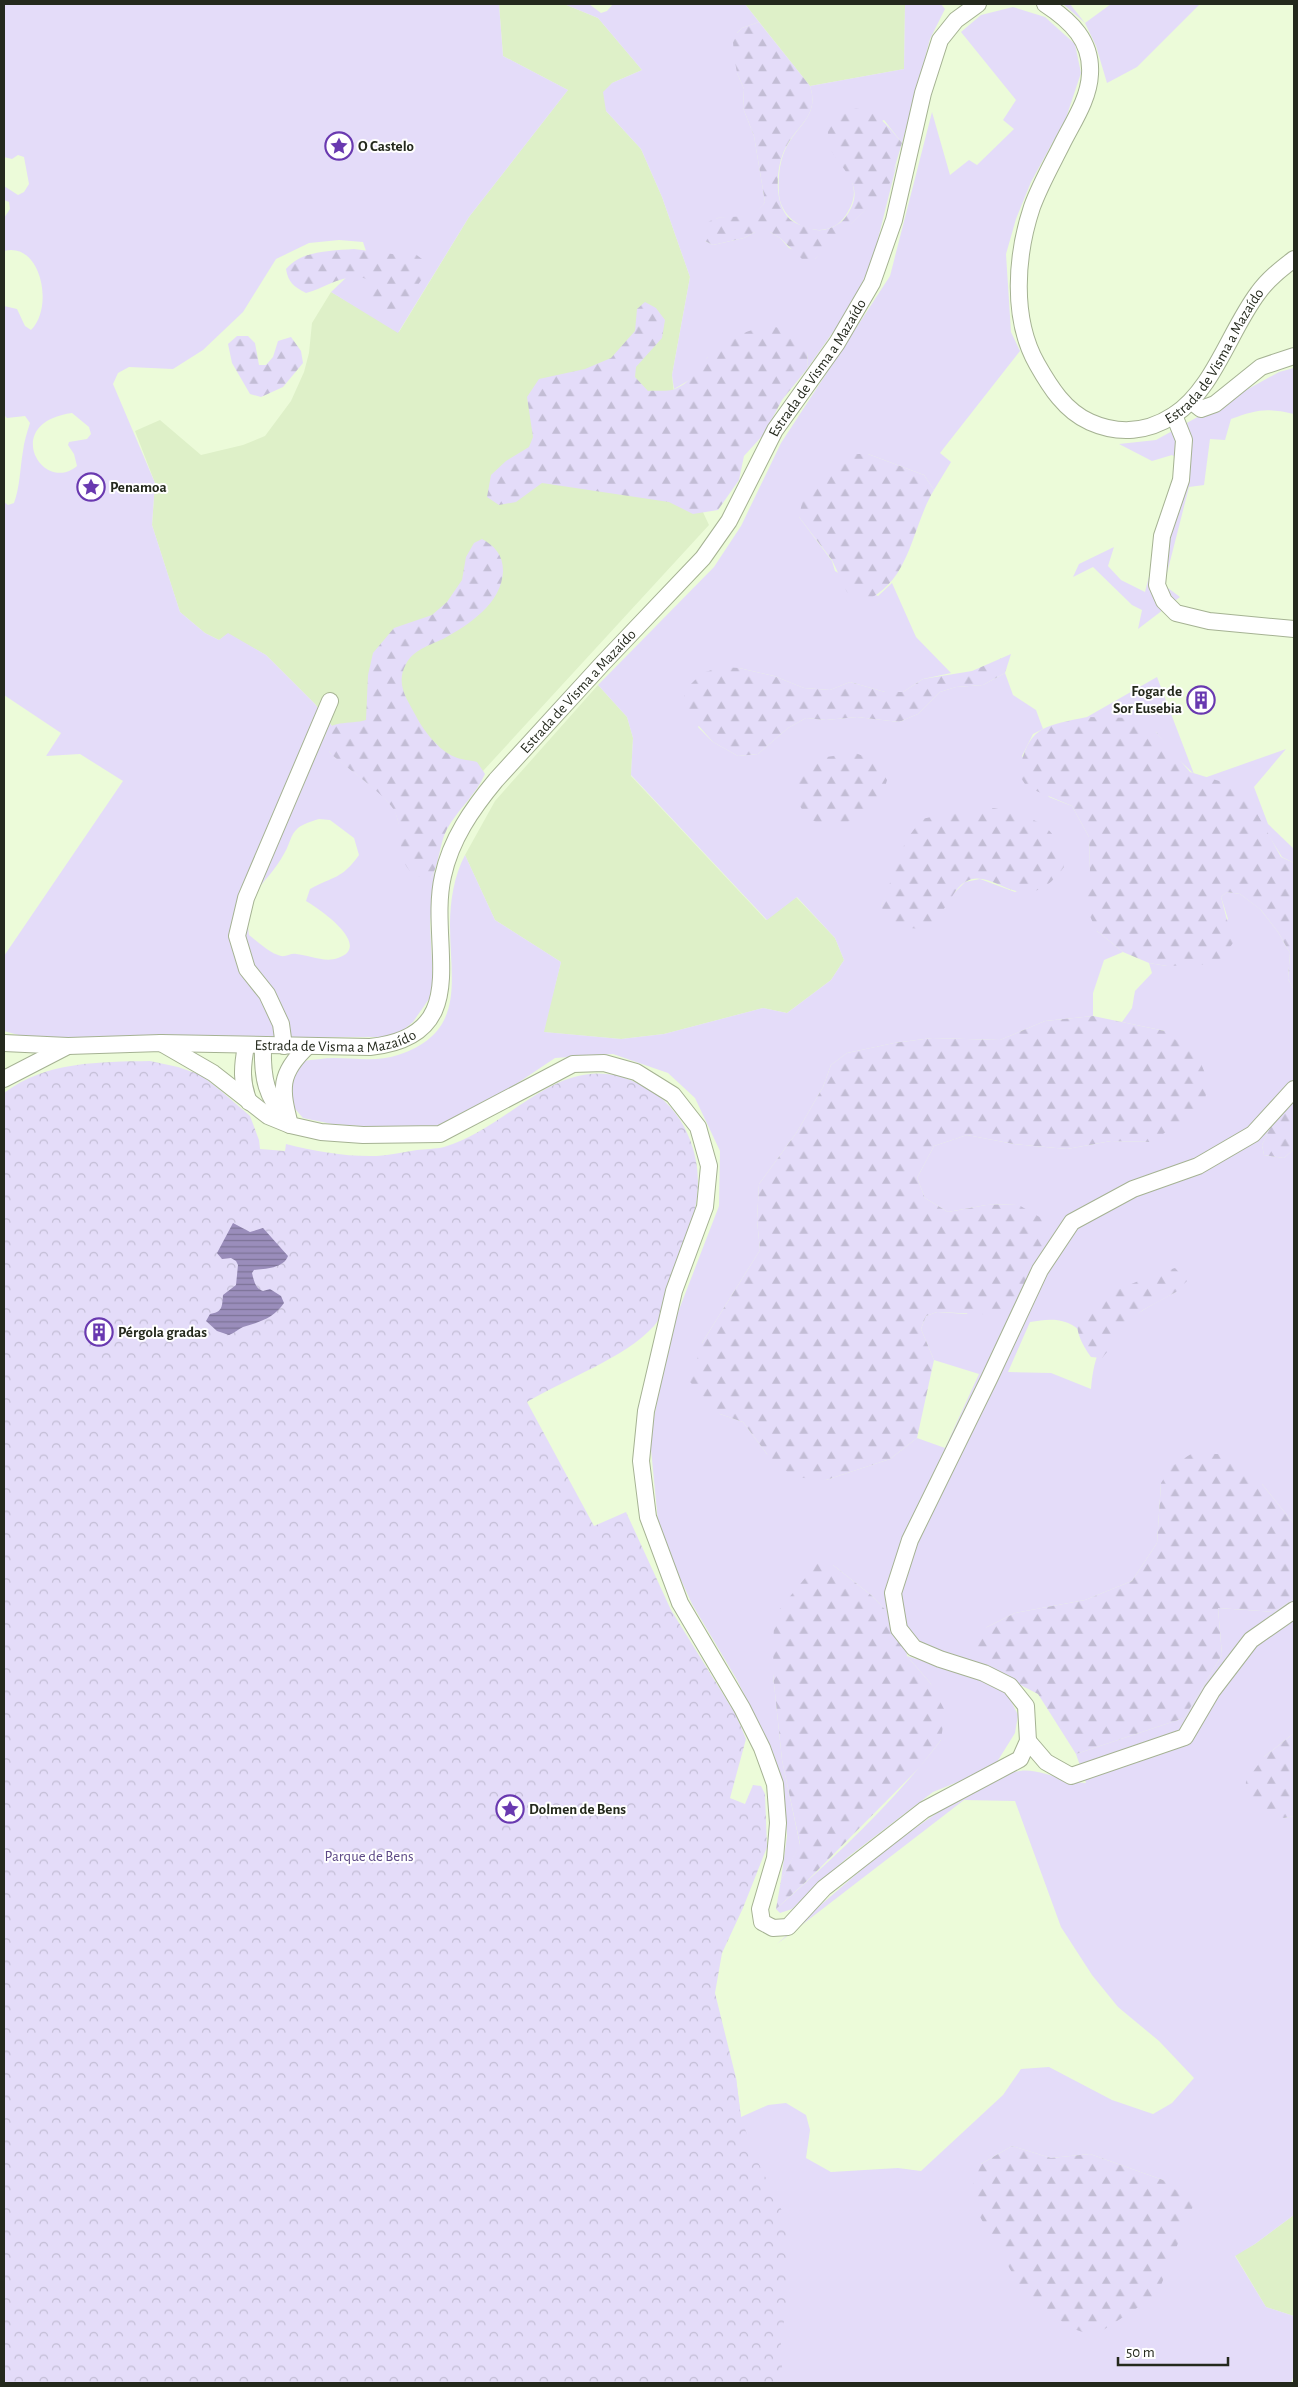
<svg xmlns="http://www.w3.org/2000/svg" width="1298" height="2387" font-family="'Alegreya Sans',sans-serif">
<defs>
<pattern id="forest-firs" width="22" height="20" patternUnits="userSpaceOnUse" patternTransform="scale(1.25)"><rect width="22" height="20" fill="#e4dcf9"/><path d="M5 1l3.5 6h-7zM16 11l3.5 6h-7z" fill="#c3bdd5"/></pattern>
<pattern id="park-crowns" width="20" height="18" patternUnits="userSpaceOnUse" patternTransform="scale(1.25)"><rect width="20" height="18" fill="#e4dcf9"/><path d="M2 6a3 3 0 1 1 6 0M12 15a3 3 0 1 1 6 0" fill="none" stroke="#c3bdd5"/></pattern>
<pattern id="water-rules" width="6" height="5" patternUnits="userSpaceOnUse" patternTransform="scale(1.25)"><rect width="6" height="5" fill="#9a8dbb"/><path d="M0 2.5h6" fill="none" stroke="#7d7397"/></pattern>
</defs>
<rect width="100%" height="100%" fill="#ecfbd9"/>
<path fill="#def0c8" d="M 499,4 L 564,4 L 598,18 L 642,70 L 612,83 L 606,111 L 641,149 L 662,197 L 690,277 L 672,375 L 681,465 L 709,525 L 472,783 L 332,726 L 315,704 L 266,655 L 228,634 L 219,640 L 205,633 L 180,612 L 152,525 L 155,483 L 135,431 L 160,420 L 201,455 L 243,445 L 265,436 L 291,401 L 304,372 L 309,353 L 312,323 L 331,292 L 399,332 L 469,217 L 568,90 L 503,56 Z
M 745,4 L 905,4 L 904,69 L 810,86 Z
M 598,685 L 627,717 L 633,738 L 631,776 L 766,920 L 796,897 L 835,938 L 844,960 L 831,980 L 787,1013 L 763,1008 L 664,1034 L 621,1039 L 543,1032 L 561,962 L 495,920 L 465,855 L 495,801 Z
M 1294,2215 L 1294,2316 L 1266,2307 L 1235,2255 L 1255,2244 Z"/>
<path fill="#e4dcf9" fill-rule="evenodd" d="M 4,4 L 499,4 L 503,56 L 568,90 L 469,217 L 398,333 L 331,292 L 368,257 L 363,242 L 339,240 L 309,243 L 276,259 L 243,312 L 203,350 L 173,369 L 129,367 L 118,373 L 113,384 L 155,483 L 152,525 L 180,612 L 205,633 L 219,640 L 228,633 L 266,655 L 315,704 L 332,726 L 325,735 L 330,753 L 381,794 L 395,810 L 400,828 L 431,878 L 435,871 L 430,924 L 433,982 L 429,999 L 413,1022 L 402,1031 L 386,1037 L 83,1038 L 22,1036 L 4,1031 L 4,956 L 123,781 L 80,754 L 46,756 L 61,733 L 4,695 L 4,502 L 8,505 L 14,503 C 20,487 20,468 23,451 C 24,442 27,432 30,423 L 25,416 L 7,418 L 4,415 L 4,306 L 17,309 L 25,326 L 31,330 C 55,306 40,241 4,251 L 4,218 L 10,209 L 9,202 L 4,200 L 4,186 L 18,195 L 24,192 L 29,184 L 24,157 L 18,155 L 12,159 L 4,157 ZM 72,413 L 89,427 L 91,434 L 87,439 L 69,442 L 68,445 L 74,454 L 77,466 C 43,495 0,423 72,413 ZM 319,819 L 330,820 L 354,838 L 359,855 C 342,879 334,876 310,889 L 306,901 C 318,908 374,946 338,958 C 325,963 308,955 296,954 C 291,953 286,957 281,956 C 269,953 258,942 249,935 C 243,890 268,885 285,852 C 290,844 290,835 298,828 C 303,824 312,821 319,819 Z
M 564,4 L 589,4 L 601,13 L 607,11 L 613,4 L 745,4 L 759,22 L 742,28 L 737,33 L 737,73 L 744,89 L 743,108 L 754,136 L 765,202 C 752,221 739,216 717,218 L 705,241 L 713,245 L 744,238 L 755,232 L 770,232 L 780,238 L 789,248 L 815,259 C 844,225 880,207 897,163 L 873,259 L 852,305 L 807,369 L 808,351 L 708,357 L 693,378 L 674,389 L 672,375 L 690,277 L 662,197 L 641,149 L 606,111 L 603,92 L 612,83 L 642,70 L 598,18 Z
M 905,4 L 941,4 L 945,9 L 930,39 L 902,143 L 884,120 L 829,145 C 846,169 865,187 846,215 C 828,244 782,227 779,195 C 778,181 779,163 785,150 C 796,125 820,117 810,86 L 904,69 Z
M 1063,4 L 1070,4 L 1085,23 L 1111,4 L 1200,4 L 1137,67 L 1107,83 L 1096,46 L 1085,23 Z
M 1013,7 L 1045,17 L 1075,44 L 1081,73 L 1066,118 L 1031,182 L 1016,219 L 1006,254 L 1011,332 L 1020,351 L 940,453 L 951,462 L 934,490 L 924,475 L 868,454 L 799,517 L 832,561 L 835,571 L 878,596 L 892,583 L 916,637 L 951,673 L 923,679 L 903,692 L 885,692 L 850,682 L 830,690 L 804,688 L 774,676 L 739,668 L 698,727 L 713,742 L 738,756 L 758,754 L 788,728 L 806,718 L 826,720 L 857,717 L 899,722 L 918,714 L 940,692 L 956,687 L 983,685 L 1005,673 L 1013,695 L 1036,710 L 1043,729 L 1033,734 L 1022,756 L 1049,797 L 1072,806 L 1089,837 L 1090,870 L 1097,931 L 1123,952 L 1104,960 L 1093,993 L 1093,1016 L 1045,1021 L 1000,1040 L 932,1038 L 894,1043 L 847,1053 L 831,1065 L 823,1087 L 797,1132 L 759,1184 L 757,1220 L 760,1250 L 702,1343 L 720,1414 L 743,1422 L 767,1454 L 826,1480 L 890,1459 L 917,1438 L 945,1448 L 979,1374 L 934,1360 L 921,1329 L 926,1316 L 937,1312 L 967,1314 L 1017,1204 L 986,1205 L 948,1212 L 925,1198 L 917,1178 L 934,1146 L 967,1135 L 1014,1144 L 1067,1149 L 1111,1141 L 1151,1142 L 1165,1031 L 1122,1022 L 1132,1008 L 1135,991 L 1152,973 L 1149,963 L 1167,966 L 1228,919 L 1221,897 L 1227,892 L 1240,894 L 1260,909 L 1278,932 L 1290,953 L 1288,979 L 1294,990 L 1294,1096 L 1270,1128 L 1262,1145 L 1264,1155 L 1284,1158 L 1294,1149 L 1294,1524 L 1262,1484 L 1161,1483 L 1157,1543 L 1132,1581 L 1085,1600 L 1015,1613 L 987,1627 L 975,1662 L 930,1649 L 904,1629 L 871,1595 L 833,1565 L 773,1674 L 782,1760 L 800,1845 L 781,1880 L 787,1836 L 784,1790 L 774,1755 L 737,1680 L 692,1604 L 659,1532 L 650,1439 L 670,1333 L 719,1206 L 720,1151 L 695,1098 L 668,1073 L 613,1054 L 555,1058 L 479,1109 L 436,1126 L 403,1129 L 332,1124 L 303,1118 L 290,1103 L 292,1080 L 303,1061 C 313,1060 324,1058 334,1058 C 355,1058 378,1062 398,1055 C 467,1032 450,981 450,925 C 450,901 454,876 465,855 L 495,920 L 561,962 L 544,1032 L 621,1039 L 664,1034 L 763,1008 L 787,1013 L 831,980 L 844,960 L 835,938 L 797,897 L 767,920 L 631,775 L 633,738 L 627,717 L 598,685 L 714,567 L 741,526 L 781,443 L 890,276 L 932,112 L 950,175 L 969,160 L 977,165 L 1014,129 L 1003,120 L 1016,100 L 961,32 L 981,15 ZM 1064,867 L 1015,892 L 980,879 L 965,882 L 953,894 L 881,907 L 890,886 ZM 1176,1292 C 1153,1304 1110,1326 1099,1351 C 1094,1363 1092,1376 1091,1389 L 1051,1373 L 1008,1372 L 1030,1322 C 1048,1319 1064,1317 1079,1330 L 1079,1321 Z
M 1294,368 L 1294,414 C 1266,408 1259,409 1231,419 L 1225,440 L 1210,439 L 1204,485 L 1189,487 L 1164,585 L 1180,597 L 1138,629 L 1142,610 L 1132,605 L 1093,567 L 1073,577 L 1079,564 L 1114,547 L 1108,566 L 1121,580 L 1145,592 L 1179,460 L 1172,455 L 1152,461 L 1119,444 L 1156,440 L 1279,372 Z
M 1157,677 L 1194,774 L 1175,756 L 1156,732 L 1087,717 Z
M 1286,749 L 1254,787 L 1268,824 L 1294,849 L 1294,863 L 1282,857 L 1267,833 L 1204,778 Z
M 1294,1598 L 1294,1733 L 1264,1757 L 1284,1818 L 1294,1816 L 1294,2215 L 1255,2244 L 1235,2256 L 1266,2307 L 1294,2316 L 1294,2375 L 1291,2383 L 4,2383 L 4,2097 L 736,2078 L 741,2117 L 768,2105 L 786,2103 L 806,2115 L 810,2130 L 806,2158 L 831,2172 L 898,2168 L 921,2171 L 1003,2095 L 1021,2069 L 1049,2067 L 1112,2100 L 1153,2114 L 1172,2103 L 1194,2078 L 1159,2041 L 1118,2007 L 1092,1975 L 1061,1927 L 1015,1801 L 964,1800 L 777,1944 C 838,1890 891,1840 961,1798 C 979,1788 999,1774 1020,1771 C 1040,1768 1063,1783 1086,1783 L 1076,1754 L 1184,1718 L 1222,1655 L 1218,1608 L 1274,1612 ZM 1012,2146 L 1051,2158 L 1090,2154 L 1163,2180 L 981,2164 Z
M 907,1656 L 987,1681 L 1008,1695 L 1018,1715 L 1015,1733 L 997,1762 L 975,1775 L 933,1792 L 848,1857 L 792,1909 L 780,1913 L 776,1909 C 835,1857 894,1802 941,1740 L 931,1684 Z"/>
<path fill="url(#forest-firs)" d="M 759,22 L 810,86 C 820,117 796,125 785,149 C 776,167 774,200 787,216 C 791,222 800,225 806,227 C 817,232 828,231 838,224 C 844,221 847,215 850,210 C 865,183 839,168 829,146 C 827,141 828,133 828,127 C 831,123 836,115 841,113 C 867,98 888,125 902,143 L 890,183 L 876,200 L 815,259 L 802,259 L 780,238 L 770,232 L 755,232 L 744,238 L 713,245 L 705,241 L 699,232 C 718,203 744,231 765,202 L 754,136 L 743,108 L 744,89 L 737,73 L 734,56 L 733,42 L 737,33 L 742,28 Z
M 354,249 L 400,255 L 414,253 L 426,262 L 424,276 L 399,313 C 386,316 378,313 369,304 L 373,283 C 352,267 327,288 306,293 C 294,287 288,282 286,269 C 302,250 331,251 354,249 Z
M 645,302 L 656,308 L 665,320 L 662,338 L 636,367 L 635,377 L 648,391 C 656,390 667,392 675,389 C 692,382 697,369 708,357 C 723,341 751,326 774,327 C 787,327 800,341 808,351 L 807,369 L 782,400 L 764,434 L 744,456 L 739,480 L 718,510 L 693,514 L 669,502 L 542,483 L 516,502 L 499,505 L 487,497 L 491,475 L 506,461 L 529,447 L 533,437 L 527,397 L 539,379 L 585,369 L 611,358 L 635,331 L 637,309 Z
M 237,336 L 248,336 L 255,343 L 259,365 L 266,365 L 273,357 L 278,341 L 291,337 L 301,351 L 303,363 L 283,387 L 261,397 L 250,394 L 232,363 L 228,344 Z
M 845,454 L 868,454 L 924,475 L 934,490 C 911,528 911,581 865,601 L 847,592 L 832,560 L 799,517 L 804,493 L 826,468 Z
M 482,539 C 495,546 503,555 503,571 C 502,603 469,625 443,639 C 430,645 413,650 406,664 C 395,684 407,699 416,716 C 423,730 439,751 455,757 C 461,760 470,760 477,762 L 485,774 C 476,795 458,809 447,829 C 439,844 440,863 431,878 C 391,877 406,837 395,812 C 389,797 345,767 330,753 C 313,716 347,726 366,720 L 368,675 L 373,653 L 394,628 L 432,615 L 447,602 L 462,580 L 466,557 L 474,543 Z
M 1011,654 L 1005,673 L 983,685 L 956,687 L 940,692 L 918,714 L 899,722 L 857,717 L 826,720 L 806,718 L 788,728 L 758,754 L 738,756 L 713,742 L 689,715 L 683,700 L 686,689 L 702,673 L 722,667 L 739,668 L 774,676 L 804,688 L 830,690 L 850,682 L 885,692 L 903,692 L 923,679 L 972,671 Z
M 1087,717 L 1137,718 L 1156,732 L 1190,772 L 1229,784 L 1248,797 L 1281,857 L 1294,863 L 1294,990 L 1288,979 L 1290,953 L 1278,932 L 1261,910 L 1240,894 L 1227,892 L 1221,897 L 1233,943 L 1222,958 L 1201,965 L 1167,966 L 1149,963 L 1123,952 L 1097,931 L 1086,908 L 1090,870 L 1089,837 L 1072,806 L 1027,787 L 1019,775 C 1027,726 1044,726 1087,717 Z
M 855,753 L 875,760 L 887,780 L 881,802 C 873,807 864,815 855,819 C 819,835 798,818 793,782 L 801,768 L 826,757 Z
M 994,808 C 1033,818 1059,822 1064,867 C 1023,924 994,864 965,882 C 954,889 951,901 943,910 C 937,917 931,923 924,929 C 901,928 896,925 881,907 L 906,840 L 922,819 L 949,813 Z
M 1093,1016 L 1165,1031 L 1199,1059 L 1207,1078 L 1205,1106 L 1151,1142 L 1111,1141 L 1067,1149 L 1014,1144 L 967,1135 L 934,1146 L 917,1178 L 925,1198 L 948,1212 L 986,1205 L 1017,1204 L 1043,1219 L 1046,1251 L 1025,1292 L 1002,1315 L 937,1312 L 926,1316 L 921,1329 L 934,1360 L 917,1438 L 890,1459 L 826,1480 L 793,1477 L 767,1454 L 743,1422 L 720,1414 L 690,1382 L 702,1343 L 760,1250 L 757,1220 L 759,1184 L 797,1132 L 823,1087 L 831,1065 L 847,1053 L 894,1043 L 932,1038 L 1000,1040 L 1045,1021 Z
M 1294,1096 L 1294,1149 L 1284,1158 L 1264,1155 L 1262,1145 L 1270,1128 Z
M 1175,1268 L 1187,1281 L 1176,1292 L 1143,1310 L 1120,1328 L 1113,1345 L 1102,1358 L 1091,1357 C 1060,1314 1086,1302 1124,1287 C 1141,1280 1157,1273 1175,1268 Z
M 1191,1454 L 1224,1454 L 1262,1484 L 1294,1524 L 1294,1598 L 1274,1612 L 1218,1608 L 1222,1655 L 1184,1718 L 1076,1754 L 1038,1694 L 975,1662 L 972,1648 L 987,1627 L 1015,1613 L 1085,1600 L 1132,1581 L 1157,1543 L 1161,1483 L 1172,1466 Z
M 819,1561 L 833,1565 L 871,1595 L 904,1629 L 907,1656 L 931,1684 L 945,1711 L 941,1740 L 920,1767 L 809,1879 L 776,1909 L 781,1880 L 800,1844 L 782,1760 L 773,1674 L 774,1616 Z
M 1294,1733 L 1294,1816 L 1284,1818 L 1245,1802 L 1246,1781 L 1264,1757 Z
M 1012,2146 L 1051,2158 L 1090,2154 L 1163,2180 L 1194,2204 L 1157,2295 L 1094,2336 L 1068,2327 L 1018,2283 L 968,2196 L 981,2164 Z"/>
<path fill="url(#park-crowns)" d="M 150,1061 L 178,1067 L 201,1075 L 221,1091 L 250,1116 L 259,1140 L 260,1149 L 285,1151 L 286,1144 C 314,1151 347,1157 377,1156 C 390,1155 403,1152 417,1150 C 425,1149 436,1149 444,1147 C 514,1127 563,1042 643,1086 C 664,1097 679,1114 688,1135 C 710,1186 691,1226 674,1274 C 669,1287 663,1317 654,1326 C 625,1358 565,1379 527,1402 L 594,1526 L 626,1512 L 671,1610 L 736,1715 L 746,1739 L 730,1798 L 745,1804 L 753,1785 L 761,1786 L 765,1794 L 767,1847 L 743,1908 L 722,1953 L 715,1993 L 736,2078 L 741,2118 L 755,2156 L 788,2223 L 788,2292 L 780,2350 L 784,2383 L 4,2383 L 4,1093 C 46,1061 100,1062 150,1061 Z"/>
<path fill="url(#water-rules)" d="M 233,1223 L 250,1232 L 263,1228 L 288,1256 C 284,1268 265,1269 254,1270 L 252,1273 C 254,1281 255,1288 263,1291 L 270,1289 L 281,1296 L 284,1303 C 274,1318 260,1322 243,1327 C 239,1329 234,1333 229,1335 L 217,1331 L 206,1321 L 210,1314 C 223,1312 222,1306 223,1295 L 236,1285 L 238,1265 L 236,1261 L 231,1258 L 222,1259 L 217,1253 Z"/>
<g fill="none" stroke-linecap="round" stroke-linejoin="round">
<g stroke="#a5b293" stroke-width="18">
<g id="street">
<path id="s1" d="M 1045,4 C 1071,21 1092,41 1090,74 C 1089,99 1073,122 1062,144 C 1052,164 1040,185 1032,207 C 1016,255 1011,318 1037,364 C 1050,387 1065,411 1090,422 C 1119,435 1148,432 1174,415 C 1213,390 1230,330 1258,293 C 1268,279 1281,269 1294,259"/>
<path d="M 1192,402 L 1201,409 L 1215,404 L 1261,367 L 1294,356"/>
<path d="M 1174,415 L 1184,440 L 1181,480 L 1162,536 L 1157,585 L 1164,601 L 1176,613 L 1209,621 L 1294,629"/>
<path id="s2" d="M 4,1043 L 68,1046 L 161,1043 L 370,1047 C 477,1036 427,945 443,876 C 451,839 472,809 496,780 L 603,663 L 703,558 L 729,521 L 775,430 L 837,343 L 872,283 L 894,220 L 923,93 L 940,40 L 956,20 L 978,4"/>
<path d="M 161,1043 L 213,1073 L 268,1116 L 290,1125 L 321,1132 L 363,1135 L 440,1134 L 573,1064 L 604,1063 L 636,1072 L 673,1095 L 698,1127 L 709,1166 L 705,1207 L 674,1291 L 646,1411 L 641,1461 L 648,1517 L 680,1603 L 742,1708 L 762,1748 L 775,1784 L 778,1823 L 775,1858 L 760,1909 L 762,1922 L 773,1928 L 788,1927 L 824,1888 L 924,1810 L 1020,1759 L 1028,1741 L 1026,1706 L 1010,1686 L 984,1673 L 940,1659 L 914,1648 L 899,1629 L 893,1593 L 910,1540 L 989,1379 L 1040,1270 L 1072,1222 L 1133,1189 L 1198,1166 L 1253,1134 L 1294,1089"/>
<path d="M 246,1046 C 242,1067 241,1082 249,1102"/>
<path d="M 263,1046 C 262,1079 266,1096 287,1121"/>
<path d="M 284,1046 L 281,1024 L 267,994 L 247,969 L 237,936 L 246,898 L 330,701"/>
<path d="M 4,1079 L 66,1047"/>
<path d="M 290,1125 C 281,1089 278,1074 308,1046"/>
<path d="M 1028,1741 L 1046,1762 L 1071,1776 L 1185,1737 L 1212,1691 L 1251,1640 L 1294,1610"/>
</g>
</g>
<use href="#street" stroke="#fff" stroke-width="16"/>
</g>
<defs>
<g id="sight-ring" transform="scale(1.4375)"><circle r="9.5" fill="#fff" stroke="#6939b0" stroke-width="1.5"/><path d="M0-6L1.8-2.2L6-1.7L2.9 1.2L3.7 5.4L0 3.3L-3.7 5.4L-2.9 1.2L-6-1.7L-1.8-2.2Z" fill="#6939b0"/></g>
<g id="building-ring" transform="scale(1.4375)"><circle r="9.5" fill="#fff" stroke="#6939b0" stroke-width="1.5"/><path d="M-4-6H4V6H1V3H-1V6H-4ZM-2.5-4.3h1.7v1.8h-1.7ZM.8-4.3h1.7v1.8H.8ZM-2.5-1h1.7V.8h-1.7ZM.8-1h1.7V.8H.8Z" fill="#6939b0"/></g>
</defs>
<g fill-rule="evenodd">
<use href="#sight-ring" x="339" y="146"/>
<use href="#sight-ring" x="91" y="487"/>
<use href="#building-ring" x="1201" y="700"/>
<use href="#building-ring" x="99" y="1332"/>
<use href="#sight-ring" x="510" y="1809"/>
</g>
<g text-anchor="middle" stroke-width="4" stroke-linejoin="round" paint-order="stroke">
<g font-size="15" font-weight="bold" fill="#24291d" stroke="#fff" text-anchor="start">
<text x="358" y="151">O Castelo</text>
<text x="110" y="492">Penamoa</text>
<text x="1182" y="696" text-anchor="end">Fogar de<tspan x="1182" dy="17">Sor Eusebia</tspan></text>
<text x="118" y="1337">Pérgola gradas</text>
<text x="529" y="1814">Dolmen de Bens</text>
</g>
<g font-size="15" fill="#24291d" stroke="#fff">
<text dy="5" stroke="none"><textPath href="#s1" startOffset="635">Estrada de Visma a Mazaído</textPath></text>
<text dy="5" stroke="none"><textPath href="#s2" startOffset="1216">Estrada de Visma a Mazaído</textPath></text>
<text dy="5" stroke="none"><textPath href="#s2" startOffset="811">Estrada de Visma a Mazaído</textPath></text>
<text dy="5" stroke="none"><textPath href="#s2" startOffset="332">Estrada de Visma a Mazaído</textPath></text>
</g>
<g font-size="15" fill="#5d4986" stroke="#fff">
<text x="369" y="1861">Parque de Bens</text>
</g>
</g>
<rect width="1298" height="2387" fill="none" stroke="#24291d" stroke-width="10"/>
<path d="M1118 2357v8h110v-8" fill="none" stroke="#24291d" stroke-width="2.5"/>
<text x="1126" y="2357" font-size="15" fill="#24291d" stroke="#ffffff" stroke-width="4" paint-order="stroke">50 m</text>
</svg>
